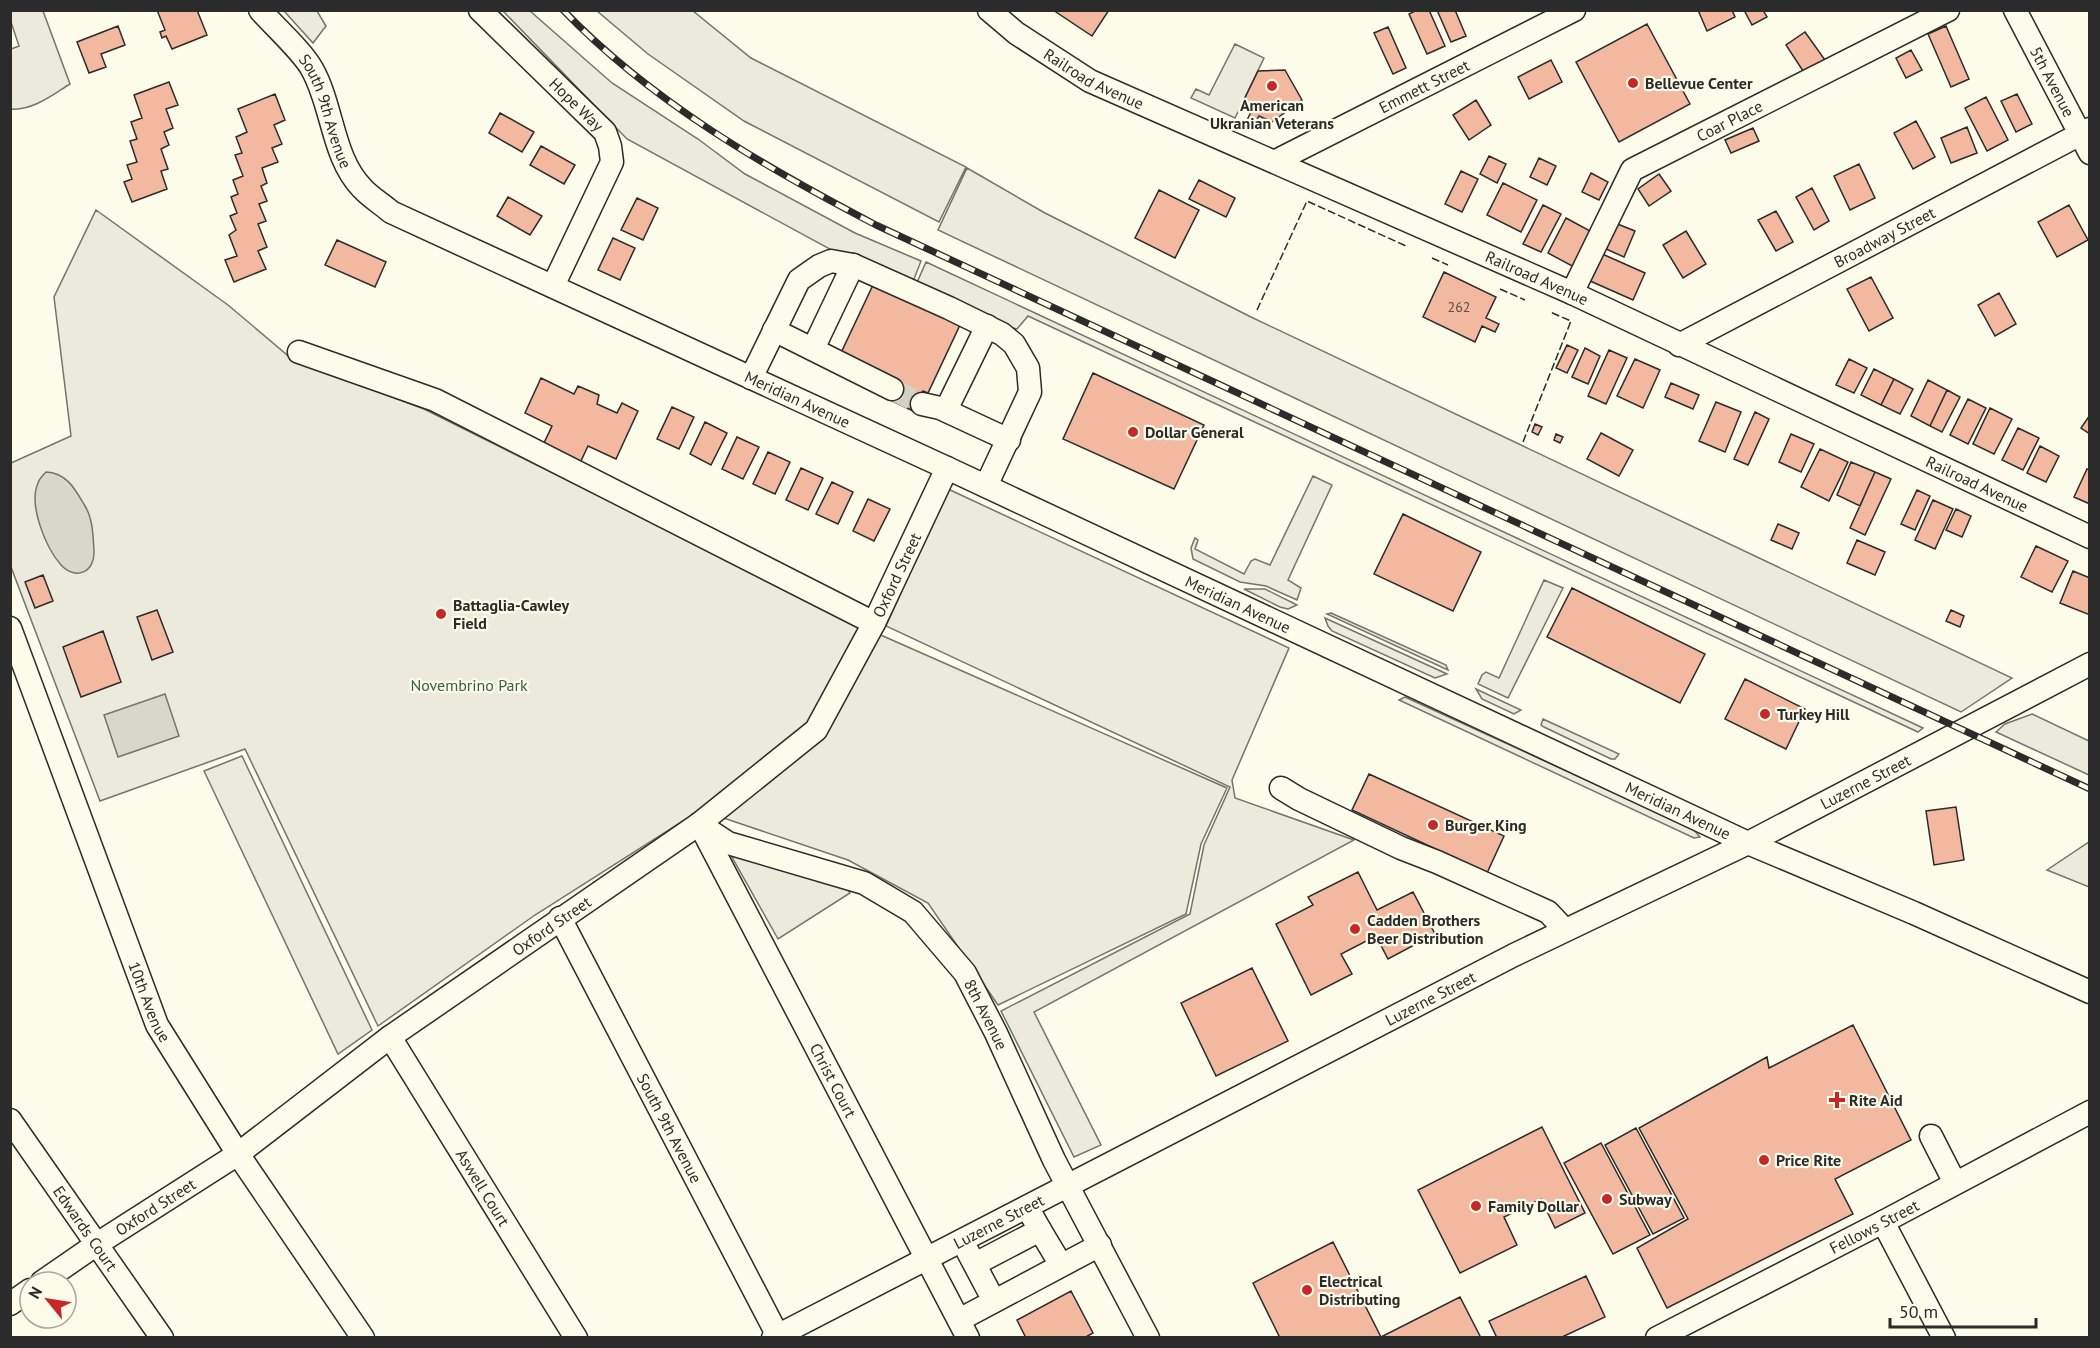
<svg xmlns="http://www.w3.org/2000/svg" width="2100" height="1348" font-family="'PT Sans',sans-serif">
<rect width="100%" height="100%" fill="#fdfbea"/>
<path fill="#ecebdb" stroke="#74746e" stroke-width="1.5" d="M 11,10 L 43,11 L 70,84 C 52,95 32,111 11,109 L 11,49 L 19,46 L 11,22 Z
M 284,11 L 317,11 L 326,26 L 313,43 Z
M 503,11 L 530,11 L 612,83 L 698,139 L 745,174 L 855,233 L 921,261 L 909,292 L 627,139 Z
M 597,11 L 693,11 L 751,58 L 966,167 L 939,222 L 744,121 L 648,54 Z
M 1235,44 L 1264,58 L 1235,118 L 1191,98 L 1196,89 L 1209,95 Z
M 967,168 L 1045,213 L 1251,317 L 2012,678 L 1961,712 L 938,230 Z
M 96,210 L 228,305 L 292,359 L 424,409 L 858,625 L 1227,788 L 1201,844 L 1186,914 L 998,1005 L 928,903 L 848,860 L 700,810 L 535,915 L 378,1026 L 245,749 L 100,801 L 11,567 L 11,463 L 71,436 L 54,297 Z
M 926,262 L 1923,728 L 1918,732 L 1028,316 L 1017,329 L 950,313 L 912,294 Z
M 1313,476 L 1332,485 L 1288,580 L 1301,588 L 1297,600 L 1266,586 L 1240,582 L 1193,559 L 1191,548 L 1195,538 L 1198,540 L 1195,549 L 1244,574 L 1251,561 L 1255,559 L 1270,565 Z
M 948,489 L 1289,648 L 1232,780 L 1235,798 L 1354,840 L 1034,1012 L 1101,1145 L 1074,1157 L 1001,1011 L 1190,914 L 1204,845 L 1230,787 L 886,626 Z
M 1544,580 L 1563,588 L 1508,698 L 1478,684 L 1482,675 L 1486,672 L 1499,678 Z
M 1244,589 L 1265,589 L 1297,605 L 1288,609 L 1280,607 Z
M 1331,613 L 1446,665 L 1448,670 L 1327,614 Z
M 1325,618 L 1447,674 L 1435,678 L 1332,631 L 1328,626 Z
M 1476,689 L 1521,710 L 1514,714 L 1482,699 Z
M 1405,697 L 1693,829 L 1700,837 L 1694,838 L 1399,700 Z
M 2032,714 L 2089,741 L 2089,775 L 1996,732 L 2005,724 Z
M 1543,719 L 1619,754 L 1615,759 L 1611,759 L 1544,727 L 1541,725 Z
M 242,756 L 372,1030 L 338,1054 L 204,771 Z
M 2089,842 L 2089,887 L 2047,870 Z
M 728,850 L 848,890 L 850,893 L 778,939 Z"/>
<path fill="#d8d7c9" stroke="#74746e" stroke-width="1.5" d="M 46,472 C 67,473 75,489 85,506 C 93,519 93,536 94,551 C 95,572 76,581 61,565 C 46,548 28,505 38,483 C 39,479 43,475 46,472 Z
M 165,694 L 179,736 L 118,757 L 104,715 Z"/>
<path fill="#f2b8a0" stroke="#2b2b2b" stroke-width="1.5" d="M 157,10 L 197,10 L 207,35 L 172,49 L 166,36 L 162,38 L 160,32 L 165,30 Z
M 1053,10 L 1109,10 L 1092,36 Z
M 1417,10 L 1429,10 L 1445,46 L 1427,54 L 1409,14 Z
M 1437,10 L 1455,10 L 1466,36 L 1451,42 Z
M 1698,10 L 1732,10 L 1735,17 L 1707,31 Z
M 1744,10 L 1763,10 L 1767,17 L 1752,25 Z
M 1647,24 L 1690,104 L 1619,142 L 1576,62 Z
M 118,26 L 125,45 L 101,54 L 106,67 L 89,73 L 77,42 Z
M 1946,26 L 1969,79 L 1951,87 L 1928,34 Z
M 1388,27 L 1406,68 L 1393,74 L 1374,33 Z
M 1805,32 L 1825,60 L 1805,74 L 1786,45 Z
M 1911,50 L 1922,70 L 1906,78 L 1896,58 Z
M 1551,60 L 1562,82 L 1529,99 L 1518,77 Z
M 1285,70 L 1302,100 L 1272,122 L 1259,116 L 1255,123 L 1247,120 L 1251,112 L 1240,108 L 1258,71 Z
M 169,82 L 178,105 L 166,109 L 173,128 L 164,132 L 169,145 L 161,149 L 168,169 L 161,171 L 167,189 L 132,202 L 124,182 L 132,179 L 127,165 L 137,162 L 130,141 L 137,139 L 131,122 L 142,118 L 134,95 Z
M 275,94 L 285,120 L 274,125 L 282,144 L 272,148 L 278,162 L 262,168 L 267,183 L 261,186 L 267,201 L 259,204 L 266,221 L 258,224 L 267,247 L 258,251 L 266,269 L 234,282 L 225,260 L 237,256 L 229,235 L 236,230 L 230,216 L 237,213 L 231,197 L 238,194 L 233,180 L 243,176 L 235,155 L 242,153 L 236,137 L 247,132 L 238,109 Z
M 2017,94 L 2032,124 L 2016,132 L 2001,101 Z
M 1986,97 L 2008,140 L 1987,151 L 1965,108 Z
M 1476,100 L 1491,125 L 1469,140 L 1453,115 Z
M 500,113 L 534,132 L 522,152 L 489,133 Z
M 1916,121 L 1935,157 L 1913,169 L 1894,133 Z
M 1967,127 L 1977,153 L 1951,163 L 1941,138 Z
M 1753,128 L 1759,141 L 1731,153 L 1725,140 Z
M 541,146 L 575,165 L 564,184 L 530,165 Z
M 1489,156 L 1506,164 L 1497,183 L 1480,174 Z
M 1539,158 L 1556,166 L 1547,185 L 1530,177 Z
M 1859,164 L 1875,198 L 1850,210 L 1834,176 Z
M 1461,171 L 1478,179 L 1462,212 L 1445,204 Z
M 1591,173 L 1608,182 L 1599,200 L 1582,192 Z
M 1659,174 L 1671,191 L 1649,206 L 1638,189 Z
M 1199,180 L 1235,198 L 1226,217 L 1189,199 Z
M 1503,183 L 1537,200 L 1521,232 L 1487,215 Z
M 1812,188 L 1829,221 L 1814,230 L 1796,197 Z
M 1159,190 L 1199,210 L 1175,258 L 1135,238 Z
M 508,197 L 542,216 L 530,235 L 497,216 Z
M 637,198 L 658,208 L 643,240 L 621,230 Z
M 1543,205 L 1561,214 L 1541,252 L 1523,244 Z
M 2069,205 L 2088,240 L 2057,257 L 2038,222 Z
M 1776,211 L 1793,242 L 1776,251 L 1758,220 Z
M 1566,218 L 1592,232 L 1574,267 L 1548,253 Z
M 1615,223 L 1635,231 L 1624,257 L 1604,248 Z
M 1686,231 L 1706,264 L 1683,278 L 1663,245 Z
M 613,238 L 635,248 L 620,280 L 598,270 Z
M 337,240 L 386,262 L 375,287 L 325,265 Z
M 1600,253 L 1645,273 L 1633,300 L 1588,280 Z
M 1444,272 L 1496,297 L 1486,318 L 1499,324 L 1495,332 L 1482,326 L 1475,342 L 1423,317 Z
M 1871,277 L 1893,318 L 1869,331 L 1847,289 Z
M 873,285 L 960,325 L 928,393 L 923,391 L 913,411 L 890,400 L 899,382 L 840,355 Z
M 1999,293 L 2016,324 L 1995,336 L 1978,305 Z
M 1567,345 L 1578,350 L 1567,373 L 1556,368 Z
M 1585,348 L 1600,356 L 1588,384 L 1572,377 Z
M 1609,350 L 1627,358 L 1606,404 L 1588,396 Z
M 1635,359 L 1660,370 L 1643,408 L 1617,396 Z
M 1849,359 L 1867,368 L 1854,393 L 1836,385 Z
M 1874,369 L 1894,379 L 1881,405 L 1861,395 Z
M 1093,373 L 1204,425 L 1174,489 L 1063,439 Z
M 541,378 L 574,394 L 578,386 L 599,395 L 597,404 L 617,413 L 622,403 L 638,411 L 616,459 L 588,446 L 580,463 L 543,445 L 552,426 L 525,413 Z
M 1894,379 L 1913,389 L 1900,414 L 1881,405 Z
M 1928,380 L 1947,390 L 1930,426 L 1911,416 Z
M 1671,383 L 1699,395 L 1693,409 L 1665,397 Z
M 1947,390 L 1960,397 L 1942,432 L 1930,426 Z
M 1968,399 L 1986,408 L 1968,444 L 1950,435 Z
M 1716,402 L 1741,412 L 1725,452 L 1699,441 Z
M 672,407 L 694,417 L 679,449 L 657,439 Z
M 1990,408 L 2012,419 L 1994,454 L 1973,444 Z
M 1755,412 L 1769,419 L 1748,465 L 1734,459 Z
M 2090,415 L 2090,434 L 2081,428 Z
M 705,422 L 727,433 L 711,465 L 690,454 Z
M 1535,424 L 1542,427 L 1538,435 L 1532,432 Z
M 2018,428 L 2039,438 L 2023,470 L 2002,460 Z
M 1601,433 L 1633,450 L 1619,476 L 1587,459 Z
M 1556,434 L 1563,437 L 1560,443 L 1554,440 Z
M 1791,434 L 1814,444 L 1801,472 L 1779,462 Z
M 737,437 L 759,447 L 743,479 L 722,469 Z
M 2040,446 L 2059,456 L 2046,482 L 2027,473 Z
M 1820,449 L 1848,462 L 1829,501 L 1801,487 Z
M 768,452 L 790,462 L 775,494 L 753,484 Z
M 1851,462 L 1875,472 L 1860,506 L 1837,495 Z
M 801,468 L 823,478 L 808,510 L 786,500 Z
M 2087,469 L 2090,470 L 2090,504 L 2074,497 Z
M 1875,472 L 1891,479 L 1865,535 L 1850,528 Z
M 832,482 L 853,492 L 838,524 L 816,514 Z
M 1917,490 L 1930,496 L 1915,530 L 1901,524 Z
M 868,499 L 890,509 L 874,541 L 853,531 Z
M 1933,500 L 1953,509 L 1935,549 L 1915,540 Z
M 1956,509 L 1971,516 L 1962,537 L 1946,530 Z
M 1403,514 L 1481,552 L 1453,611 L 1374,574 Z
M 1778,524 L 1799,533 L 1792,549 L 1771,540 Z
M 1857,540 L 1885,552 L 1875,575 L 1847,563 Z
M 2036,546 L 2068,561 L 2052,592 L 2021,577 Z
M 2073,571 L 2090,578 L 2090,615 L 2060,603 Z
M 43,575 L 53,601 L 35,608 L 25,582 Z
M 1572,588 L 1705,654 L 1680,703 L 1547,637 Z
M 157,610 L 173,652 L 152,660 L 137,617 Z
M 1951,610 L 1964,616 L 1960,627 L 1946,621 Z
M 103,631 L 121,682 L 81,697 L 63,647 Z
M 1745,679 L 1805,709 L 1786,749 L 1725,719 Z
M 1369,774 L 1504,836 L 1487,873 L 1352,810 Z
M 1956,807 L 1964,860 L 1934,865 L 1926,811 Z
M 1358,872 L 1377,910 L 1413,892 L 1435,934 L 1388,959 L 1376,936 L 1341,954 L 1352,974 L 1311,995 L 1276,924 L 1313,905 L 1308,897 Z
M 1252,968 L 1288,1041 L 1216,1076 L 1181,1003 Z
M 1853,1025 L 1911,1140 L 1835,1179 L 1853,1214 L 1667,1308 L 1637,1248 L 1688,1219 L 1639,1128 L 1767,1057 L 1769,1068 Z
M 1542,1127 L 1585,1213 L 1555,1228 L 1541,1199 L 1504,1217 L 1517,1245 L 1460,1273 L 1418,1190 Z
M 1636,1128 L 1684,1218 L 1653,1234 L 1605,1145 Z
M 1601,1143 L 1650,1235 L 1613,1254 L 1564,1163 Z
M 1333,1242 L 1381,1337 L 1460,1297 L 1481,1338 L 1280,1338 L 1253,1283 Z
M 1586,1276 L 1605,1317 L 1560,1338 L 1497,1338 L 1489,1321 Z
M 1071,1291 L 1093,1333 L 1084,1338 L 1026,1338 L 1017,1320 Z"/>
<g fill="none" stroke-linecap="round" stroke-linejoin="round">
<path stroke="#d3d1c4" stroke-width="22" stroke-dasharray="22 11" stroke-linecap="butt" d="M 892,389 L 922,404"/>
<g stroke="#2b2b2b" stroke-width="25">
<g id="minor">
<path id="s1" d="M 260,10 C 274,26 303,52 312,69 C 333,106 332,157 362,188 C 370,197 382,204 391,212 L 947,468 L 1748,843 L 1914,913 L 2090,992"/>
<path id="s2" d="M 480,10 L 605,132 L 610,146 L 612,162 L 553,286"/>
<path id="s3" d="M 989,10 L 1016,33 L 1090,81 L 1572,293 L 2090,537"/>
<path id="s4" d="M 2015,10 L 2090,153"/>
<path id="s5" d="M 1276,161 L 1574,10"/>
<path id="s6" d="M 1572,293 L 1632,170 L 1948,10"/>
<path d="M 774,330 L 892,389"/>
<path id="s7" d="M 1679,345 L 2090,129"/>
<path d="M 813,349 L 853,265"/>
<path d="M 299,352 L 435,400 L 874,623"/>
<path d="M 751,378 L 799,280 L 819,266 L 831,261 L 853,265 L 949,308 L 1002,334 L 1014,344 L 1028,368 L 1030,392 L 986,486"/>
<path d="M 922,404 L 940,408 L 1009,440"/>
<path d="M 946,410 L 987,326"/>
<path id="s8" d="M 10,628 L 157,1025 L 238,1154 L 363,1338"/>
<path d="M 1281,788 L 1299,799 L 1401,848 L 1437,862 L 1548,912 L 1565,930"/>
<path id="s9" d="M 699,824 L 728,843 L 864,883 L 913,912 L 965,973 L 996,1033 L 1054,1160 L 1148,1338"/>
<path id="s10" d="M 700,825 L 968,1338"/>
<path id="s11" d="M 560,918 L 779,1338"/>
<path id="s12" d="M 390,1037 L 576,1338"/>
<path id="s13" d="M 10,1120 L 162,1338"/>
<path d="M 1931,1136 L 1955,1183"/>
<path d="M 1883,1222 L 1944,1338"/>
<path d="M 1040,1230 L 1061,1265"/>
<path d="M 968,1252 L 994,1301"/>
<path d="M 975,1264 L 1040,1230 L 1027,1207"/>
<path id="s14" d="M 42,1282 L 97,1244 L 238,1154 L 390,1037 L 699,824 L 816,730 L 874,623 L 947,468"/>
<path d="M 10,1304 L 30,1290"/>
<path d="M 959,1320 L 1100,1245"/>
<path id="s15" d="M 773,1338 L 1514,955 L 1748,843 L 2090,664"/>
<path id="s16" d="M 1657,1338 L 1883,1222 L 2090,1112"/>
</g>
</g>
<use href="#minor" stroke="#fdfbea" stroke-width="22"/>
<g stroke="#2b2b2b" stroke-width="7">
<path id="rail" d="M 563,10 C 652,102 763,166 876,225 L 2090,789"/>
</g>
<use href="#rail" stroke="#fdfbea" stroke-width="4.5" stroke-dasharray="14" stroke-linecap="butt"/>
<path stroke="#2b2b2b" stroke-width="1.5" stroke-dasharray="8 3" stroke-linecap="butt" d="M 1432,258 L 1448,265
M 1500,289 L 1525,300
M 1257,310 L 1307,201 L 1406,246
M 1523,442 L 1571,321 L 1550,312"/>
</g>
<g fill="#c62828" stroke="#fdfbea" stroke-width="2">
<circle cx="1633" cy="83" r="6"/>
<circle cx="1272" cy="86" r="6"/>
<circle cx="1133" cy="432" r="6"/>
<circle cx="441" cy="614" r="6"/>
<circle cx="1765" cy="714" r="6"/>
<circle cx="1433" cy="825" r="6"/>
<circle cx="1355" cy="929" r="6"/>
<path d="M1834 1091h6v6h6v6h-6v6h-6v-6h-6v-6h6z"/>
<circle cx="1764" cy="1160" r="6"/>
<circle cx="1607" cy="1199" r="6"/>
<circle cx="1476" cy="1206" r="6"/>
<circle cx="1307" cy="1290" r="6"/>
</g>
<g text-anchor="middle" stroke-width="4.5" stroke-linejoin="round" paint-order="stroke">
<g font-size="14" fill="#5d4e48">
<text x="1459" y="312">262</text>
</g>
<g font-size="16" fill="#2b2b2b" stroke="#fdfbea">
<text dy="6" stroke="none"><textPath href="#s3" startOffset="126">Railroad Avenue</textPath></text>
<text dy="6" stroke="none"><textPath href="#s4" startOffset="81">5th Avenue</textPath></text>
<text dy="6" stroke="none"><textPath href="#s5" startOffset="166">Emmett Street</textPath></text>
<text dy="6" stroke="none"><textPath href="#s2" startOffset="135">Hope Way</textPath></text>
<text dy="6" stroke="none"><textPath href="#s1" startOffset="123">South 9th Avenue</textPath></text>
<text dy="6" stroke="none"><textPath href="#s6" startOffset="246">Coar Place</textPath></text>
<text dy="6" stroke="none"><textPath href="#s7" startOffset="232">Broadway Street</textPath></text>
<text dy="6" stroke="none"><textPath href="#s3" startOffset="612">Railroad Avenue</textPath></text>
<text dy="6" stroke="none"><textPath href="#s1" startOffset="694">Meridian Avenue</textPath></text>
<text dy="6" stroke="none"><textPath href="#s3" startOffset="1098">Railroad Avenue</textPath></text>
<text dy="6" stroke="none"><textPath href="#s14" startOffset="1126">Oxford Street</textPath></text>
<text dy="6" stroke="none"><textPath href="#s1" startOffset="1180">Meridian Avenue</textPath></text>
<text dy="6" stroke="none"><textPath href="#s15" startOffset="1226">Luzerne Street</textPath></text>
<text dy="6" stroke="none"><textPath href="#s1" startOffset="1666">Meridian Avenue</textPath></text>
<text dy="6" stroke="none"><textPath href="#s14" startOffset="622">Oxford Street</textPath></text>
<text dy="6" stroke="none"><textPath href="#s15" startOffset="740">Luzerne Street</textPath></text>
<text dy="6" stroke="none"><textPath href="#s8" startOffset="399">10th Avenue</textPath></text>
<text dy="6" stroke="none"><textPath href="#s9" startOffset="360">8th Avenue</textPath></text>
<text dy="6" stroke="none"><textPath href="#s10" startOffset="288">Christ Court</textPath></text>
<text dy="6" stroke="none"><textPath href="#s11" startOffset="237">South 9th Avenue</textPath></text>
<text dy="6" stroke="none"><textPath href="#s12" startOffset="177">Aswell Court</textPath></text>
<text dy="6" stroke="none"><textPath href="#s14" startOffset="136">Oxford Street</textPath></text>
<text dy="6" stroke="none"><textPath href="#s15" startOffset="254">Luzerne Street</textPath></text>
<text dy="6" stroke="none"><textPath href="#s16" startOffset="244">Fellows Street</textPath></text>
<text dy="6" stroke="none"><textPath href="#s13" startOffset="132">Edwards Court</textPath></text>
</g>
<g font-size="16" font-weight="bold" fill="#2b2b2b" stroke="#fdfbea" text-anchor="start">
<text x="1645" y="89">Bellevue Center</text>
<text x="1272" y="111" text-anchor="middle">American<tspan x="1272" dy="18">Ukranian Veterans</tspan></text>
<text x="1145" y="438">Dollar General</text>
<text x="453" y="611">Battaglia-Cawley<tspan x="453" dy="18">Field</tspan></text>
<text x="1777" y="720">Turkey Hill</text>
<text x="1445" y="831">Burger King</text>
<text x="1367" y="926">Cadden Brothers<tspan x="1367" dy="18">Beer Distribution</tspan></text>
<text x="1849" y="1106">Rite Aid</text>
<text x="1776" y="1166">Price Rite</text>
<text x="1619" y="1205">Subway</text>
<text x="1488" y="1212">Family Dollar</text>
<text x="1319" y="1287">Electrical<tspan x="1319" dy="18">Distributing</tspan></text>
</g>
<g font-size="16" fill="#34623c" stroke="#fdfbea">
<text x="469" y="691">Novembrino Park</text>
</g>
</g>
<rect width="2100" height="1348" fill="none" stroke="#2b2b2b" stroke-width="24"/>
<g transform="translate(48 1300) rotate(300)"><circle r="28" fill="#fdfbea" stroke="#a9a89e" stroke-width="1.5"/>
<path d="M0-4.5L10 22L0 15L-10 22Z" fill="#c62828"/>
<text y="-9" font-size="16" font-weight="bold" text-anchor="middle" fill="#2b2b2b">N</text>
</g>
<path d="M1890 1318v9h146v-9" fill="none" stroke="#2b2b2b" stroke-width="3"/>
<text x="1899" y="1318" font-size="18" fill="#2b2b2b" stroke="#fdfbea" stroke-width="4.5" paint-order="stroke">50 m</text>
</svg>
